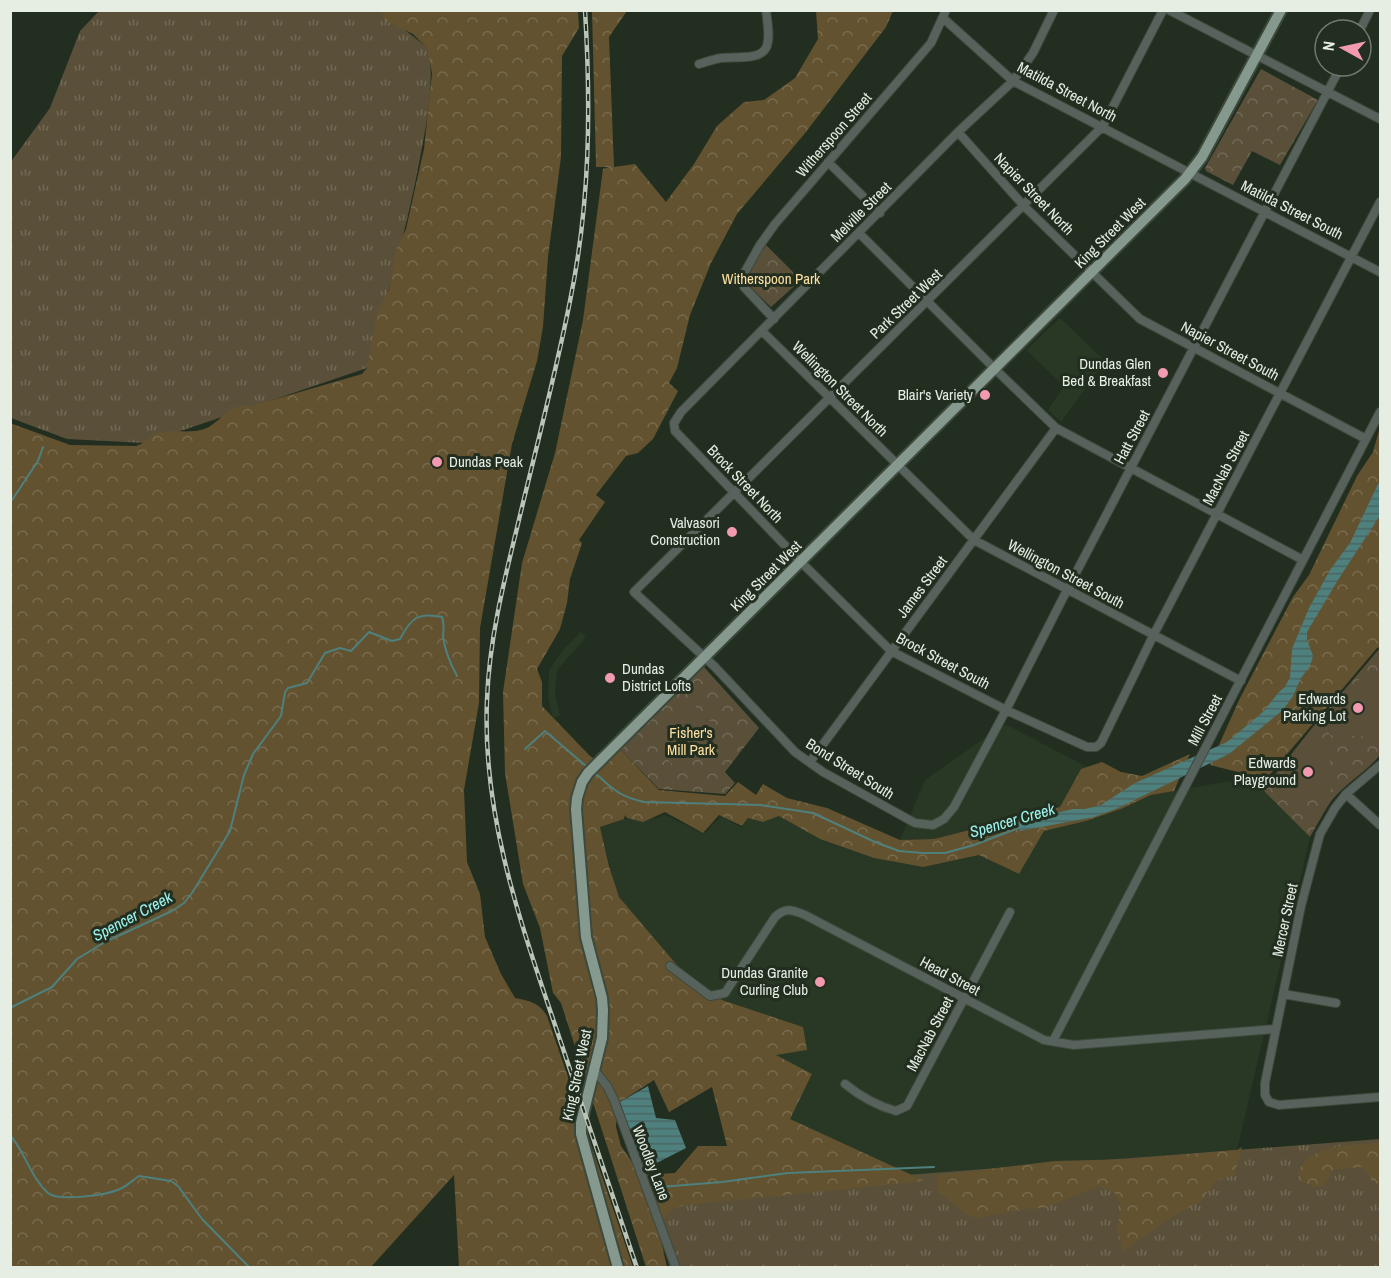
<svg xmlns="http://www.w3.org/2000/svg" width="1391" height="1278" font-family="'Archivo Narrow',sans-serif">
<defs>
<pattern id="grass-tufts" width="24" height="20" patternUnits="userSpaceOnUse" patternTransform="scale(1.5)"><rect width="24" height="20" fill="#5a503a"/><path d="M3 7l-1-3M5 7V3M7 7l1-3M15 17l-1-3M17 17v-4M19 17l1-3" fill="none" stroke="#726a56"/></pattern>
<pattern id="forest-crowns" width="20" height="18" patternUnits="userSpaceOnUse" patternTransform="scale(1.5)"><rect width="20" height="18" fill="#625230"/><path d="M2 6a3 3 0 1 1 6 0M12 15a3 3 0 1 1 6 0" fill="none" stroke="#786b4e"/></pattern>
<pattern id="park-crowns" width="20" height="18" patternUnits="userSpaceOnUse" patternTransform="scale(1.5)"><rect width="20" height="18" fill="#5a503a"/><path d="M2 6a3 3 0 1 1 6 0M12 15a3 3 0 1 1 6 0" fill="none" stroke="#726a56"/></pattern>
<pattern id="water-rules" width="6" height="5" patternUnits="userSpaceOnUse" patternTransform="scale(1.5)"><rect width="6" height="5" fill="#4e807e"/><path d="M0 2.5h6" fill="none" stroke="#4a6664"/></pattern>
</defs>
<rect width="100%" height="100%" fill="#222e1f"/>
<path fill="#293824" d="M 1060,318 L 1105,361 L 1061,422 L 1048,410 L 1064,386 L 1026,350 Z
M 581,632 L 586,637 L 557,670 L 555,694 L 560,716 L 553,718 L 548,697 L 549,670 L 564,649 Z
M 1002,726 L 1009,726 L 1087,767 L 1081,769 L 1060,807 L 934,839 L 900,840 L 925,780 Z
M 1236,780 L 1263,790 L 1310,837 L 1237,1150 L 912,1175 L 789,1119 L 812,1075 L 775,1055 L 803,1027 L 722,1000 L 682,971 L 621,900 L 616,890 L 600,827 L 624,819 L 659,818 L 665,815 L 704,834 L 721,816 L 742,828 L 748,818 L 763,822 L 779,816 L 820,839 L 874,858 L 923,867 L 979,855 L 1019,874 L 1044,831 L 1086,821 L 1121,809 L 1151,795 Z"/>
<path fill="url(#grass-tufts)" d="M 99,11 L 381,11 L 429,49 C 434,86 427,122 420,158 C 407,229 386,298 367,368 L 145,443 L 67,439 L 11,418 L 10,163 L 50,108 L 80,31 Z
M 1380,1139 L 1380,1267 L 670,1267 L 645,1195 Z"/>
<path fill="url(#forest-crowns)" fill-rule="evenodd" d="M 381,11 L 578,11 L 579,28 L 562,56 L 561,157 L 548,257 L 543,327 L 537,361 L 512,444 L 480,628 L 479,703 L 464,790 L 467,862 L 480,894 L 485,937 L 501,974 L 515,998 C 529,1001 539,1002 547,1016 L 633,1267 L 459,1267 L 454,1175 L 371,1267 L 11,1267 L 10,423 L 70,445 L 136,446 C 145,443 149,438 156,434 C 171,428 192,435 207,428 C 222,420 232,401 251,406 L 362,374 L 367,368 L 377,312 L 389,290 L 396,250 L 406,229 L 424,149 L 432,74 L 428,49 L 413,34 L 386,21 Z
M 592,11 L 627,11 L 609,37 L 614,167 L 635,164 L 666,202 L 694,164 L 717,126 L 744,102 L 764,100 L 795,78 L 818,39 L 816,11 L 893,11 L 886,27 L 806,132 L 737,214 L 711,263 L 690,315 L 677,368 L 669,383 L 678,391 L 653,439 L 638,453 L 626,456 L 596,495 L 605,502 L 579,540 L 582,543 L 570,579 L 567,603 L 560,629 L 537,669 L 542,682 L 542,706 L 589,755 L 603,766 L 620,749 L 659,790 L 725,796 L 738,782 L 756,795 L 763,784 L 787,798 L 827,808 L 900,840 L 934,839 L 1060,807 L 1081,769 L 1102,762 L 1121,772 L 1142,776 L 1190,754 L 1174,791 L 1151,795 L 1121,809 L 1086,821 L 1044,831 L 1019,874 L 979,855 L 923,867 L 874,858 L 820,839 L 779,816 L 763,822 L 748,818 L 742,826 L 719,815 L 703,833 L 665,812 L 643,822 L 627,818 L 625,815 L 624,819 L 600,827 L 609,866 L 619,897 L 682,971 L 722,1000 L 803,1027 L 807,1050 L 776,1055 L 812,1074 L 790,1119 L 925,1181 L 685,1205 C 680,1207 674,1208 671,1211 C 653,1222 664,1251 667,1267 L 646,1267 L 561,1003 L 553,993 L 540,928 L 523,884 L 505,773 L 503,692 L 522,563 L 555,453 L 583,320 L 603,169 L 609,167 L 596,167 ZM 654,1080 L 669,1112 L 712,1087 L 727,1146 L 698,1146 L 675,1173 L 641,1175 L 621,1146 L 616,1127 L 617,1114 L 620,1102 Z
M 1380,427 L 1380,647 L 1377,648 L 1266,779 L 1210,765 L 1239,700 L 1293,597 L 1309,575 L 1357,476 L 1373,452 Z
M 1380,1143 L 1380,1185 L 1378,1185 L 1362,1167 L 1332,1170 C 1324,1190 1319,1190 1301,1181 L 1299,1170 C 1314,1142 1352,1146 1380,1143 Z
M 1242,1147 L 1234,1175 L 1215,1181 L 1201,1201 L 1170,1218 L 1123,1252 L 1117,1227 L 1122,1206 L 1114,1192 L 1099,1186 L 1044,1208 L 1019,1209 L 978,1218 L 969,1216 L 938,1191 L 938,1175 L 1055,1161 L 1133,1159 L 1237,1150 Z"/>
<path fill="url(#park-crowns)" d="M 1261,69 L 1318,100 L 1280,165 L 1252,151 L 1233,185 L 1206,171 L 1205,168 Z
M 766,245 L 801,280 L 771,307 L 747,284 L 748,273 Z
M 1380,648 L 1380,755 C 1366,772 1346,783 1332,800 C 1324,811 1317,825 1310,837 L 1263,790 L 1312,728 Z
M 703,666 L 759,728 L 725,772 L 735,783 L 725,794 L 659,789 L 620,749 Z"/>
<path fill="#5a503a" d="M 1372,670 L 1380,684 L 1380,737 L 1329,735 C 1332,702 1346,688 1372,670 Z
M 693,704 L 721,733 L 681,773 L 653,744 Z
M 1329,741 L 1331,790 C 1321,803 1295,796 1280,795 C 1280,763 1299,747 1329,741 Z"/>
<path fill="url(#water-rules)" d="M 1380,480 L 1380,512 L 1379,517 L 1338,580 L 1307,632 L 1307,640 L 1313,656 L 1310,666 L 1301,678 L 1293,696 L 1283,710 L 1229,754 L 1118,808 L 1094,817 L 1020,831 L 1017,822 L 1073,809 L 1085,809 L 1101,805 L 1135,783 L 1227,742 L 1263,712 L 1279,692 L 1285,687 L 1290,677 L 1292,649 L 1309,608 L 1330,570 L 1350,543 Z
M 648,1086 L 656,1118 L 675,1120 L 686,1148 L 643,1170 L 620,1102 Z"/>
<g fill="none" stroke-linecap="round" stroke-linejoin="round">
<path stroke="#4e807e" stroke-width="2" d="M 10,503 L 38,461 L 43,447
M 525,749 L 545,731 L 587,767
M 594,772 C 613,789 618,796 644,802 L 761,805 L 813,813 L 875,842 L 899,851 L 923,853 L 945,853 L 974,845 L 1021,827
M 10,1008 L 52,987 L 77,959 L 105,942 L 172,911 L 184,903 L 192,893 L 230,831 L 244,775 L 253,754 L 281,716 L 285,692 L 288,688 L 307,683 L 325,653 L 340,648 L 351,651 L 369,632 L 392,641 L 400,639 C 411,618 418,612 442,617 C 445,624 443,630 443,637 C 445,650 451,665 457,676
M 10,1135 C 25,1152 31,1178 48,1193 C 59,1202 107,1195 120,1189 C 127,1186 133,1180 139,1176 L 171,1181 L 178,1186 L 202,1219 L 250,1268
M 648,1188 L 722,1182 L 788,1173 L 934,1167"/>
<g stroke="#3d493b" stroke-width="10">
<path id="minor" d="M 1054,10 L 1033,53 L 1013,81 L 958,132 L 681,412 L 674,423 L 675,431 L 801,562 L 891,651 L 1006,710 L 1087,747 L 1096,747 L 1101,743 L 1153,636 L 1380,202
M 1163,10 L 1103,126 L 634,592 L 714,666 L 795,752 L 823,772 L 915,823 L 933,825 L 944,819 L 954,807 L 1006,710 L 1067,590 L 1341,66
M 1169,10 L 1380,119
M 943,18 L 1013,81 L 1380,272
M 1360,30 L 1370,10
M 699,64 C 706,62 714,59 721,58 C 733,56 759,61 766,48 C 771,38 767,21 766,10
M 958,132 L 1024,206 L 1140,319 L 1366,439
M 828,162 L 880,213
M 859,233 L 995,369 L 1056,428 L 1303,560
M 774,319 L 744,287 L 742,277 L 760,245 L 775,224 L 931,43 L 946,10
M 762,331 L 974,540 L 1241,681
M 810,762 L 1056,428
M 1380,765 L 1346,794 L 1335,808 L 1320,834 L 1301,906 L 1265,1083 L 1265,1095 L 1269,1102 L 1279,1105 L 1380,1097
M 1346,794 L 1380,825
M 670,966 L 710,996 L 725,993 L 775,917 C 786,907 792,910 805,915 L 1044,1040 L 1074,1045 L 1275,1029
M 1283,994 L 1336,1003
M 1053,1041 L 1380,412
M 595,1071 L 607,1086 L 614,1100 L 676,1268
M 845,1084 C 860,1096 877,1106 896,1111 L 907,1106 L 1010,912"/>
</g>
<g stroke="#3d493b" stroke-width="14">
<path id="major" d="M 618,1268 L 581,1134 L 581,1123 L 602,1038 L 603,1010 L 602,998 L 586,937 L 576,809 L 577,798 L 582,782 L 588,773 L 613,748 L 1185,179 L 1202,157 L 1281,10"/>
</g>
<use href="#minor" stroke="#58625d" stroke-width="8"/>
<use href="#major" stroke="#85998f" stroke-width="10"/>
<g stroke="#bbc4b9" stroke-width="4.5">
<path id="rail" d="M 585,10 C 591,109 590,204 570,301 C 555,377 535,452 517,528 C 503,585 489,642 487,700 C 482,815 520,921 556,1028 C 583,1108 610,1188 637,1268"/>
</g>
<use href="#rail" stroke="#222e1f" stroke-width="2" stroke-dasharray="7" stroke-linecap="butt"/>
</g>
<g fill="#f29aaf" stroke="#222e1f" stroke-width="2">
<circle cx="1163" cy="373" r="6"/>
<circle cx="985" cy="395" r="6"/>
<circle cx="437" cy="462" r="6"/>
<circle cx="732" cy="532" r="6"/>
<circle cx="610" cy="678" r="6"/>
<circle cx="1358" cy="708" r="6"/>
<circle cx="1308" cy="772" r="6"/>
<circle cx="820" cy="982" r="6"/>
</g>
<g text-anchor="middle" stroke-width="6" stroke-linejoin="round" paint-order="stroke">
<g font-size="15" fill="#e6eee4" stroke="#222e1f">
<text transform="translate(1067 92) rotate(28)" y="5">Matilda Street North</text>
<text transform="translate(834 135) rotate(-49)" y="5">Witherspoon Street</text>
<text transform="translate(1034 194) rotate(46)" y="5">Napier Street North</text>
<text transform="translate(1292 210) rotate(27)" y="5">Matilda Street South</text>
<text transform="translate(861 212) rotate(-45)" y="5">Melville Street</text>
<text transform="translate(1110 233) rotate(-45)" y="5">King Street West</text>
<text transform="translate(906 304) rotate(-44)" y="5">Park Street West</text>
<text transform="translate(1230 351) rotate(28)" y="5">Napier Street South</text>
<text transform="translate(840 389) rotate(45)" y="5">Wellington Street North</text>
<text transform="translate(1132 437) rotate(-62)" y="5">Hatt Street</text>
<text transform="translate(1226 468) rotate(-62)" y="5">MacNab Street</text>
<text transform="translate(745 484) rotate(46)" y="5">Brock Street North</text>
<text transform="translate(1066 574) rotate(28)" y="5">Wellington Street South</text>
<text transform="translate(766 576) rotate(-45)" y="5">King Street West</text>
<text transform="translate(922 587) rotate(-53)" y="5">James Street</text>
<text transform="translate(943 661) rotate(28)" y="5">Brock Street South</text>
<text transform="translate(1205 720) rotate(-62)" y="5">Mill Street</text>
<text transform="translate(850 769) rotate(32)" y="5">Bond Street South</text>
<text transform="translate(1285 920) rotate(-78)" y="5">Mercer Street</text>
<text transform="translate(950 976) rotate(28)" y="5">Head Street</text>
<text transform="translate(930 1034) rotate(-62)" y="5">MacNab Street</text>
<text transform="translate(577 1075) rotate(-78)" y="5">King Street West</text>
<text transform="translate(651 1163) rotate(69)" y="5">Woodley Lane</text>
</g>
<g font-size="15" fill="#fee0a3" stroke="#222e1f">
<text x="771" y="284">Witherspoon Park</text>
<text x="691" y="738">Fisher's<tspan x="691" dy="17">Mill Park</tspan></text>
</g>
<g font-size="15" fill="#e6eee4" stroke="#222e1f" text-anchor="end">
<text x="1151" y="369">Dundas Glen<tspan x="1151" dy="17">Bed &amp; Breakfast</tspan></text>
<text x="973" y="400">Blair's Variety</text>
<text x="449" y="467" text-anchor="start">Dundas Peak</text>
<text x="720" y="528">Valvasori<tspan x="720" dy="17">Construction</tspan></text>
<text x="622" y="674" text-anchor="start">Dundas<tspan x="622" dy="17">District Lofts</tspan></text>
<text x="1346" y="704">Edwards<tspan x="1346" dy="17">Parking Lot</tspan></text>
<text x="1296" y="768">Edwards<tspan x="1296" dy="17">Playground</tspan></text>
<text x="808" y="978">Dundas Granite<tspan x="808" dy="17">Curling Club</tspan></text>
</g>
<g font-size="16" font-style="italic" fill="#9df4ef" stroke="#222e1f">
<text transform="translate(1012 820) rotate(-16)" y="6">Spencer Creek</text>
<text transform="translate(132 916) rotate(-28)" y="6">Spencer Creek</text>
</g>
</g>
<rect width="1391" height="1278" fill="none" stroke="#e6eee4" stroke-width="24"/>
<g transform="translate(1343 48) rotate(278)"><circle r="28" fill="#222e1f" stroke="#707b6e" stroke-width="1.5"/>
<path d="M0-4.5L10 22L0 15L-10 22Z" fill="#f29aaf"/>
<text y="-9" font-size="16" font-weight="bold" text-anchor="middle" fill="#e6eee4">N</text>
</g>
</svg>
